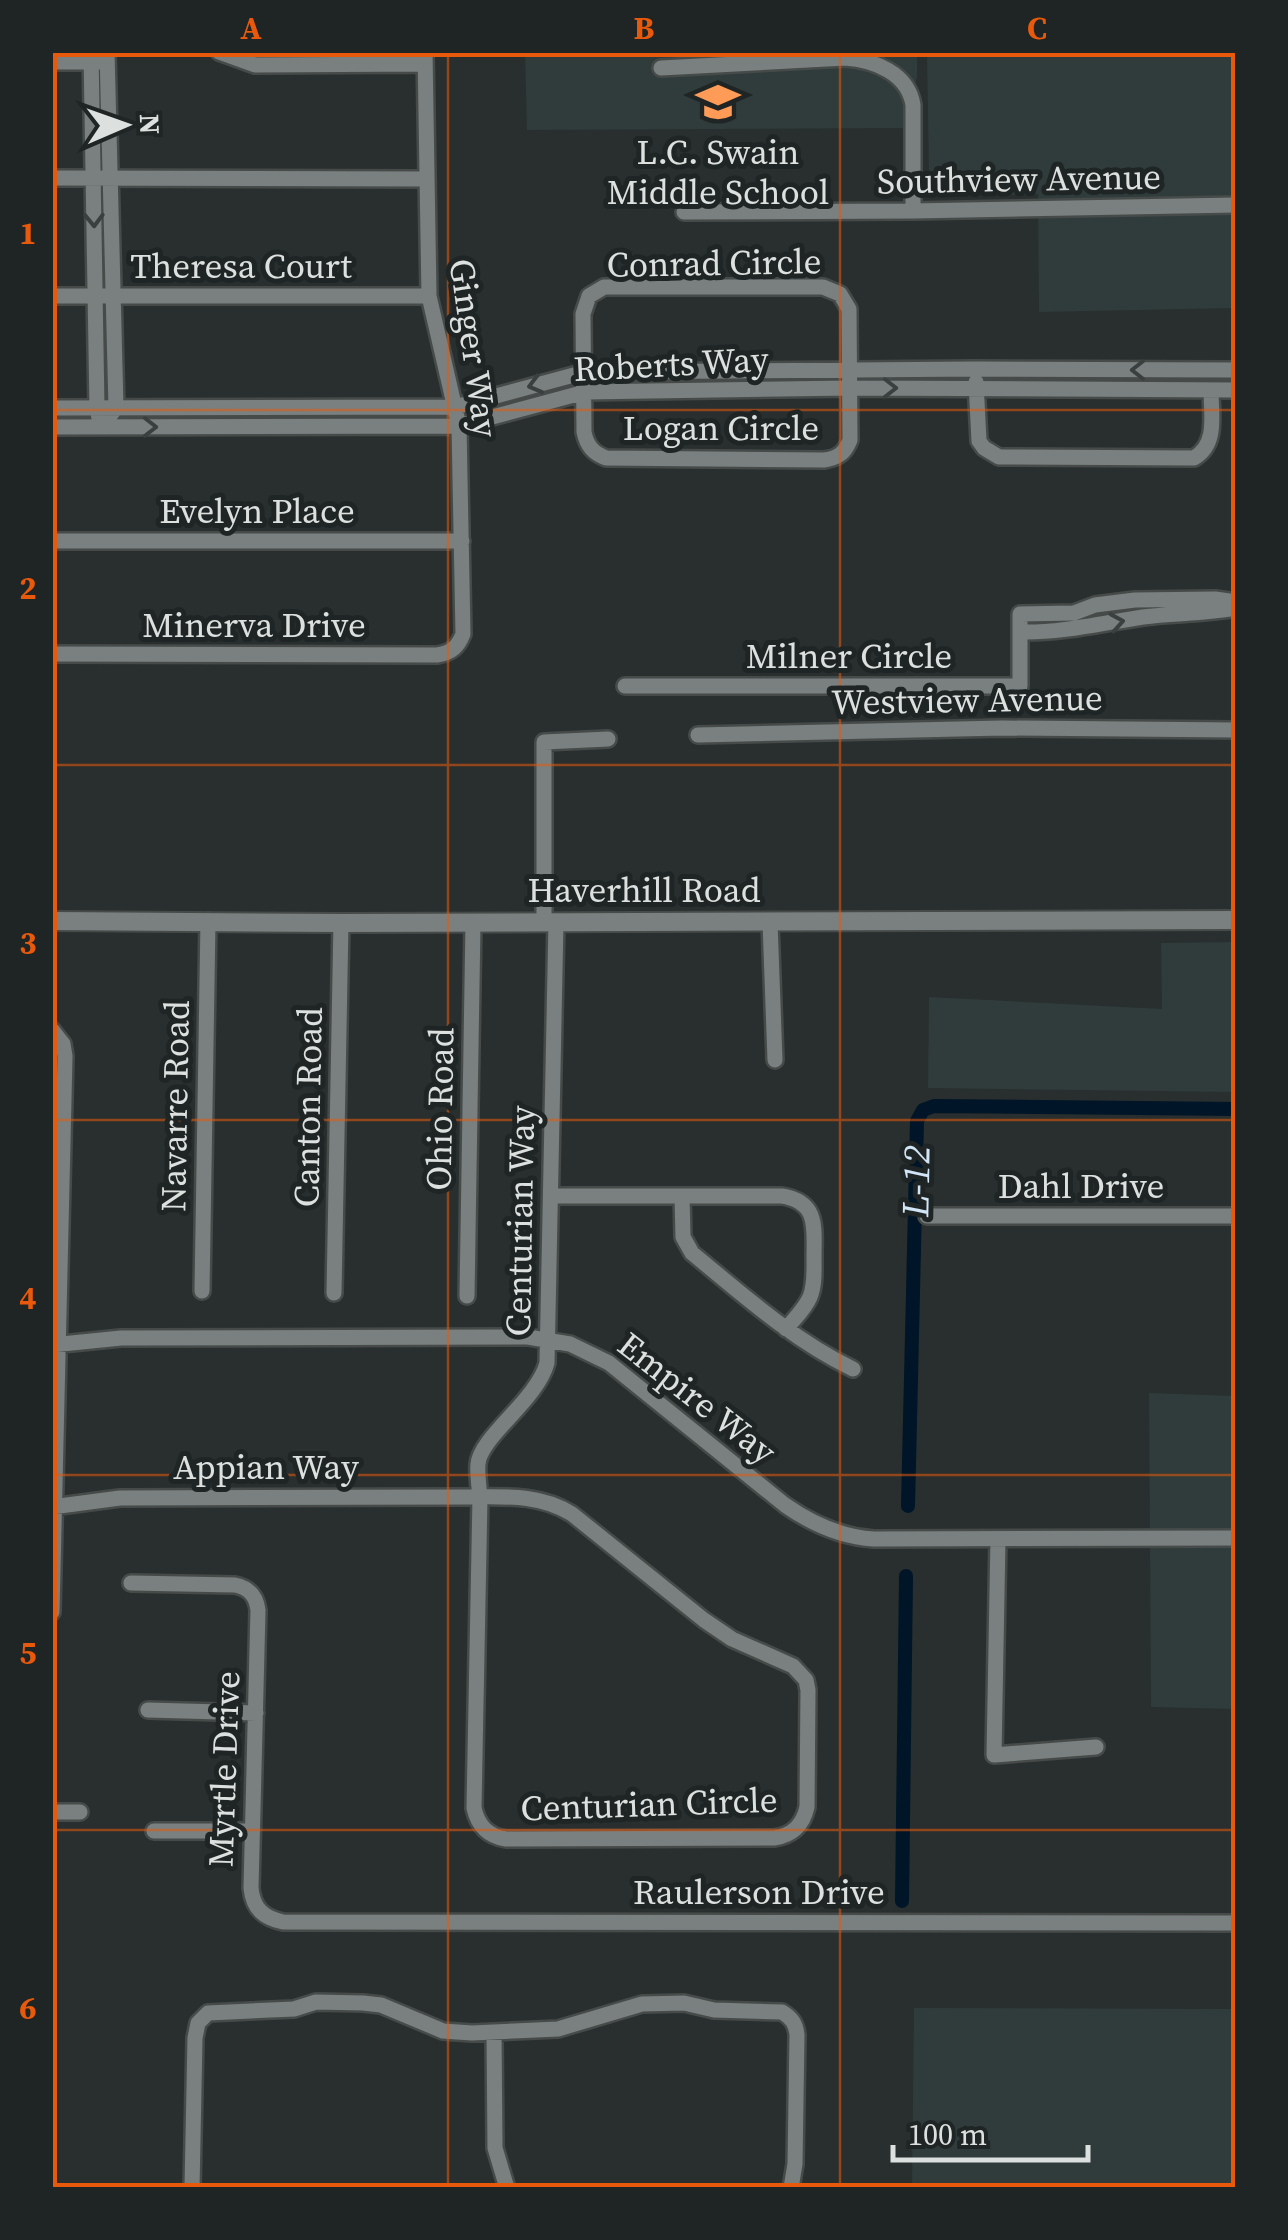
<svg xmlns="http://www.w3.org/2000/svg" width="1288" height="2240" font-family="'Source Serif 4',serif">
<rect width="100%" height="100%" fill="#282f2e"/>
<path fill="#2f3c3b" d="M 525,53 L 917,53 L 917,77 L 904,128 L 527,130 Z
M 927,53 L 1235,53 L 1235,308 L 1039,312 L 1038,194 L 1003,195 L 945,188 L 932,183 L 929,173 Z
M 1235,942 L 1235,1092 L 928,1088 L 929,997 L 1162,1009 L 1161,943 Z
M 1149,1393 L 1235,1396 L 1235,1709 L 1151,1707 Z
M 914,2008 L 1235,2009 L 1235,2187 L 912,2187 Z"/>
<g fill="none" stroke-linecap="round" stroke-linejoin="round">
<path stroke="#001527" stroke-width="14" d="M 908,1506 L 917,1121 L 923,1110 L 934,1106 L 1236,1109
M 902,1901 L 906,1576"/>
<g stroke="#464b4a" stroke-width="20">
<path id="minor" d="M 91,52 L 97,408 L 99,418
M 107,52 L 116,408 L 109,417
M 219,52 L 255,65 L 425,64
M 52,62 L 98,62
M 661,68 L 845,58 C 874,60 908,73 913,105 L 913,211
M 52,178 L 427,179
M 684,212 L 913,211 L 1236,205
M 604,287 L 823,287 L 840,294 L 849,309 L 850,440 C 845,453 838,458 824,460 L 606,458 C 593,453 587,446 584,432 L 583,314 L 589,296 Z
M 52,296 L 429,296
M 976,382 L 979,441 L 984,448 L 999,457 L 1194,458 C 1218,444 1211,415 1211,390
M 52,408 L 455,407 L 585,372 L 976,369 L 1236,370
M 52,427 L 459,426 L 585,392 L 850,388 L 1236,390
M 52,541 L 462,541
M 1020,632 C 1062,633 1102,623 1143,617 C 1174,613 1205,614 1236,608
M 52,654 L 437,655 C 451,653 458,647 463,634 L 459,426 L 429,296 L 425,52
M 625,686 L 1020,686 L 1020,614 L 1074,613 L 1095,605 L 1135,600 L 1215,599 L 1236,602
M 698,735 L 1002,728 L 1236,730
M 544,922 L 544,742 L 608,739
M 770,922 L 775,1060
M 52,1030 L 63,1044 L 65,1056 L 52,1612
M 551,1196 L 782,1196 C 819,1202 814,1228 814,1258 C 814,1271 815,1285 810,1297 C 805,1309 794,1319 786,1329
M 682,1196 L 683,1237 L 692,1253 C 743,1295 793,1340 853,1369
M 927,1216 L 1236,1216
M 202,1291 L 208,921
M 334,1293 L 341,923
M 467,1296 L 473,923
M 52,1345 L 121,1338 L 528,1337 L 570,1344 L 609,1363 L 785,1505 C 812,1524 840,1537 874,1539 L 1236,1538
M 52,1507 L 120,1498 L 463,1497 C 501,1497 539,1493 572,1514 L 704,1620 L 732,1639 L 793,1666 L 806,1680 L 808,1690 L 807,1807 C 803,1825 793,1835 774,1838 L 506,1839 C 488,1836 478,1826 474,1808 L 480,1497 C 479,1486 477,1474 478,1464 C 480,1437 537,1400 547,1363 L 556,922
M 998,1539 L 994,1755 L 1096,1747
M 131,1583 L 235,1585 C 249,1588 256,1595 258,1610 L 251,1888 C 253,1909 264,1918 283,1922 L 1236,1923
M 148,1710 L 256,1713
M 52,1812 L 80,1812
M 154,1831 L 252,1831
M 494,2032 L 495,2148 L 507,2188
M 192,2188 L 195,2038 L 198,2023 L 208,2013 L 294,2009 L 316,2002 L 363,2003 L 381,2005 L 443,2031 L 472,2033 L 558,2029 L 642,2004 L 684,2003 L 714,2010 L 782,2012 C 792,2018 796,2024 797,2035 L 795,2164 L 791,2188"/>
</g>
<g stroke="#464b4a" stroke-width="22">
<path id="tertiary" d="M 52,921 L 341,923 L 1236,920"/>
</g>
<use href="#minor" stroke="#79807f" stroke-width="15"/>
<use href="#tertiary" stroke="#79807f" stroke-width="18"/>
</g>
<defs><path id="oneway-chevron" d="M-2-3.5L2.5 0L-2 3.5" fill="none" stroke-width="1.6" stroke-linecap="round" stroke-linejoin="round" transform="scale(2.5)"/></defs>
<g stroke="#3a403f">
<use href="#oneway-chevron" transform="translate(94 220) rotate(89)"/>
<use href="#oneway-chevron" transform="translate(1138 370) rotate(-180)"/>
<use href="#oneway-chevron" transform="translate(535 385) rotate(165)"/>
<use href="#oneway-chevron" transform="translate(890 388)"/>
<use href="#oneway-chevron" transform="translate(150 427)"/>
<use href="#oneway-chevron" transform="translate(1117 622) rotate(-10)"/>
</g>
<path fill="none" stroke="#e8590c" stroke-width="2.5" stroke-opacity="0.55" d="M 448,52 L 448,2188M 840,52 L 840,2188M 52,410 L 1236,410M 52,765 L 1236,765M 52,1120 L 1236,1120M 52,1475 L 1236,1475M 52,1830 L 1236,1830"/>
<defs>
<g id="school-bare" transform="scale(3.45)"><path d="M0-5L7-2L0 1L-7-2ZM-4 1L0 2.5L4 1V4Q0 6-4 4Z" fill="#fe9c57" stroke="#1f2524" stroke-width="2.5" paint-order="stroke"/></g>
</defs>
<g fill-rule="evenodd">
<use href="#school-bare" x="718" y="102"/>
</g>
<g text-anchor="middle" stroke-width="10" stroke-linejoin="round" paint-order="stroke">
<g font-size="35" fill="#dce0df" stroke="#1f2524">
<text x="718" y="164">L.C. Swain<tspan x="718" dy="40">Middle School</tspan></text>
</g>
<g font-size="35" fill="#dce0df" stroke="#1f2524">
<text transform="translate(1019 179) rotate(-1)" y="12">Southview Avenue</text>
<text transform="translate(714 263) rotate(-1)" y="12">Conrad Circle</text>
<text x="241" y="278">Theresa Court</text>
<text transform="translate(474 348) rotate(82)" y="12">Ginger Way</text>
<text transform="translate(671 364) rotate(-3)" y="12">Roberts Way</text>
<text x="721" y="440">Logan Circle</text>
<text x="257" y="523">Evelyn Place</text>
<text x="254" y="637">Minerva Drive</text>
<text x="849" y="668">Milner Circle</text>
<text transform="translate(967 700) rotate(-1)" y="12">Westview Avenue</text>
<text x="644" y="902">Haverhill Road</text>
<text transform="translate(175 1106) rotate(-89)" y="12">Navarre Road</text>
<text transform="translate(308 1107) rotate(-89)" y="12">Canton Road</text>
<text transform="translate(440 1109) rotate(-89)" y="12">Ohio Road</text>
<text x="1081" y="1198">Dahl Drive</text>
<text transform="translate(520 1221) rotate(-89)" y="12">Centurian Way</text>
<text transform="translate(697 1398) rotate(38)" y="12">Empire Way</text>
<text x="266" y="1479">Appian Way</text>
<text transform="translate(224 1769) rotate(-88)" y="12">Myrtle Drive</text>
<text transform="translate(649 1804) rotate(-2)" y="12">Centurian Circle</text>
<text x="759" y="1904">Raulerson Drive</text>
</g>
<g font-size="38" font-style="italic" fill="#d1e5f6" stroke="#1f2524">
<text transform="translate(916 1181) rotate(-89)" y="13">L-12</text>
</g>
</g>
<rect width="1288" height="2240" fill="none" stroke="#1f2524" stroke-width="110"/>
<g transform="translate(125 125) rotate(88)" stroke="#1f2524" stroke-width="8" paint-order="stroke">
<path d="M0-8L18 38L0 25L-18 38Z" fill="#dce0df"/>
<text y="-15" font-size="28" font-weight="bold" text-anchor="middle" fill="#dce0df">N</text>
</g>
<path d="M893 2145v15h195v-15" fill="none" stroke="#dce0df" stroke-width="5"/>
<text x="908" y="2145" font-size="30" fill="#dce0df" stroke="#1f2524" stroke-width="8" paint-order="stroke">100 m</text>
<rect x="55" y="55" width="1178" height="2130" fill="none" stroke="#e8590c" stroke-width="4"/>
<g font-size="32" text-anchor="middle" font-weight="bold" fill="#e8590c">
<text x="251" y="39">A</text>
<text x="644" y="39">B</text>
<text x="1037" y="39">C</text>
<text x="28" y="244">1</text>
<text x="28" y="599">2</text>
<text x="28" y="954">3</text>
<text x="28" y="1309">4</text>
<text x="28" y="1664">5</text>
<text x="28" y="2019">6</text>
</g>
</svg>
